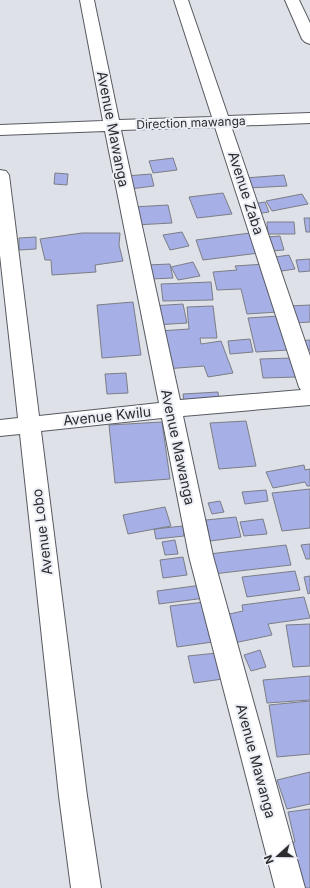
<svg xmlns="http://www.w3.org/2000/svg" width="310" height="888" font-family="Inter,sans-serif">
<rect width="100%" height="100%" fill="#dfe1e9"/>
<path fill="#a6afe6" stroke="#7c7e85" d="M 173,158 L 177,170 L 153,173 L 149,161 Z
M 55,173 L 68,174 L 67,185 L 54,184 Z
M 151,174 L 154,186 L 130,189 L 126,176 Z
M 284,175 L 287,186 L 248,188 L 245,178 Z
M 223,193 L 232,214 L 197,218 L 189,197 Z
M 302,194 L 308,204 L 272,211 L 266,201 Z
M 265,202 L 269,212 L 256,214 L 252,204 Z
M 168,205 L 172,223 L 135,225 L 133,207 Z
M 304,218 L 310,218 L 310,232 L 306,232 Z
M 267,222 L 294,222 L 295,234 L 268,234 Z
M 182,232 L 189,246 L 170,250 L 163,235 Z
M 82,233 L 120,233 L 119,245 L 123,261 L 95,265 L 96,272 L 52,275 L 51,260 L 45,260 L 40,239 Z
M 250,233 L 259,253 L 203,260 L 196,240 Z
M 280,236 L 284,250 L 270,251 L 266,237 Z
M 36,237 L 36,249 L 19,250 L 19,238 Z
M 289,255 L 295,269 L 275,272 L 269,258 Z
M 310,259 L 310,271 L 299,272 L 296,260 Z
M 193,262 L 200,276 L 178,280 L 171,267 Z
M 170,264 L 173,278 L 151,279 L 148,265 Z
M 265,264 L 278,312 L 247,314 L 241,289 L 217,290 L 213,272 L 237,270 L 235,266 Z
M 211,282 L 213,300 L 163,301 L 161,284 Z
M 133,302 L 141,355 L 102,358 L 97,305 Z
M 183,304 L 187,323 L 155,325 L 151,306 Z
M 310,305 L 310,322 L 294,323 L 289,306 Z
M 213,306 L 217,338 L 200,338 L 201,344 L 221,341 L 233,373 L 208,377 L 204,366 L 165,369 L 159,331 L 189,329 L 187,307 Z
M 279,316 L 288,350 L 256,352 L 248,318 Z
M 250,339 L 253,352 L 230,354 L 228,341 Z
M 310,340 L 310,350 L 302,351 L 298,341 Z
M 293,358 L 297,377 L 263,378 L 260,359 Z
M 126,373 L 128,393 L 107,394 L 105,374 Z
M 218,392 L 219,400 L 184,402 L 183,394 Z
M 246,421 L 256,466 L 219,469 L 210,423 Z
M 162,422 L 170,479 L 115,483 L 109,425 Z
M 304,465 L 305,470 L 310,469 L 310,486 L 307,486 L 305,482 L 273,488 L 266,472 Z
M 310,489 L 310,528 L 282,531 L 272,493 Z
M 266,490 L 268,501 L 245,504 L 242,492 Z
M 220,501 L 224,512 L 212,514 L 208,503 Z
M 165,507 L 171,526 L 128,534 L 123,515 Z
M 236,517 L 241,537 L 210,541 L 206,520 Z
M 263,519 L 267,534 L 244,536 L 240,522 Z
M 183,526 L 184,536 L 156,539 L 154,529 Z
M 175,540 L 178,554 L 165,555 L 162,542 Z
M 310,544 L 310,559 L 306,559 L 301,545 Z
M 286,545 L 291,565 L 213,574 L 209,554 Z
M 183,557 L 187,575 L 163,578 L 160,560 Z
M 295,571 L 300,590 L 247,597 L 242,577 Z
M 310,576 L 310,593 L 308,594 L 304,577 Z
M 202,585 L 205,598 L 159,604 L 157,591 Z
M 304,597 L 310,618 L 268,624 L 272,635 L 234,643 L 225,615 L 243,611 L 242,605 Z
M 205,602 L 213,642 L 177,647 L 170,606 Z
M 310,624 L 310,666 L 293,667 L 286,625 Z
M 260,650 L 266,667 L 251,671 L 244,655 Z
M 217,653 L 223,679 L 194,683 L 188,656 Z
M 310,676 L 310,700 L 267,703 L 263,680 Z
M 310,701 L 310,754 L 277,757 L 269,705 Z
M 310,772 L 310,804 L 287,809 L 277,780 Z
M 310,809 L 310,888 L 294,888 L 284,844 L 295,842 L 288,812 Z"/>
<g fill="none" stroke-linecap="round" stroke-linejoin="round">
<g stroke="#585a61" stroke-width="2">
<path id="minor" d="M 80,0 L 94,0 L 119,120 L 212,117 L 174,0 L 188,0 L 228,116 L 310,113 L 310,123 L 231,126 L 310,356 L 310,405 L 183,416 L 213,556 L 305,888 L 275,888 L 189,556 L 162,418 L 41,431 L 87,796 L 101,888 L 71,888 L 59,796 L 20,434 L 0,436 L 0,420 L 18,418 L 0,255 L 0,170 L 6,171 L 9,175 L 39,416 L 159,403 L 105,131 L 0,135 L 0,125 L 103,121 ZM 215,127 L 299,387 L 301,390 L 180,400 L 121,130 Z
M 285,0 L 299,0 L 310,23 L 310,44 L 305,42 L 302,39 Z"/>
</g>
<use href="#minor" fill="#fff" fill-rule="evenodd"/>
</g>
<g text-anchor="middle" stroke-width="4" stroke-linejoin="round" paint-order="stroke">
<g font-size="12" fill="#2c2c2f" stroke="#eceef6">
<text transform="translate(191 123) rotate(-2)" y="4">Direction mawanga</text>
</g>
<g font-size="14" fill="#2c2c2f" stroke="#eceef6">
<text transform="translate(113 129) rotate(79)" y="5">Avenue Mawanga</text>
<text transform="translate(246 193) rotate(72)" y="5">Avenue Zaba</text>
<text transform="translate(107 416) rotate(-6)" y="5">Avenue Kwilu</text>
<text transform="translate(178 447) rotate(78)" y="5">Avenue Mawanga</text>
<text transform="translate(42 532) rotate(-97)" y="5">Avenue Lobo</text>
<text transform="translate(256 761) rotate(75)" y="5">Avenue Mawanga</text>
</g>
</g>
<g transform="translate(278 856) rotate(249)" stroke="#eceef6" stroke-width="3" paint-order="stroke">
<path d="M0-3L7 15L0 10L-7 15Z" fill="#2c2c2f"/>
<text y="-6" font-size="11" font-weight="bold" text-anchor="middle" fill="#2c2c2f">N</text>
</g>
</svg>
